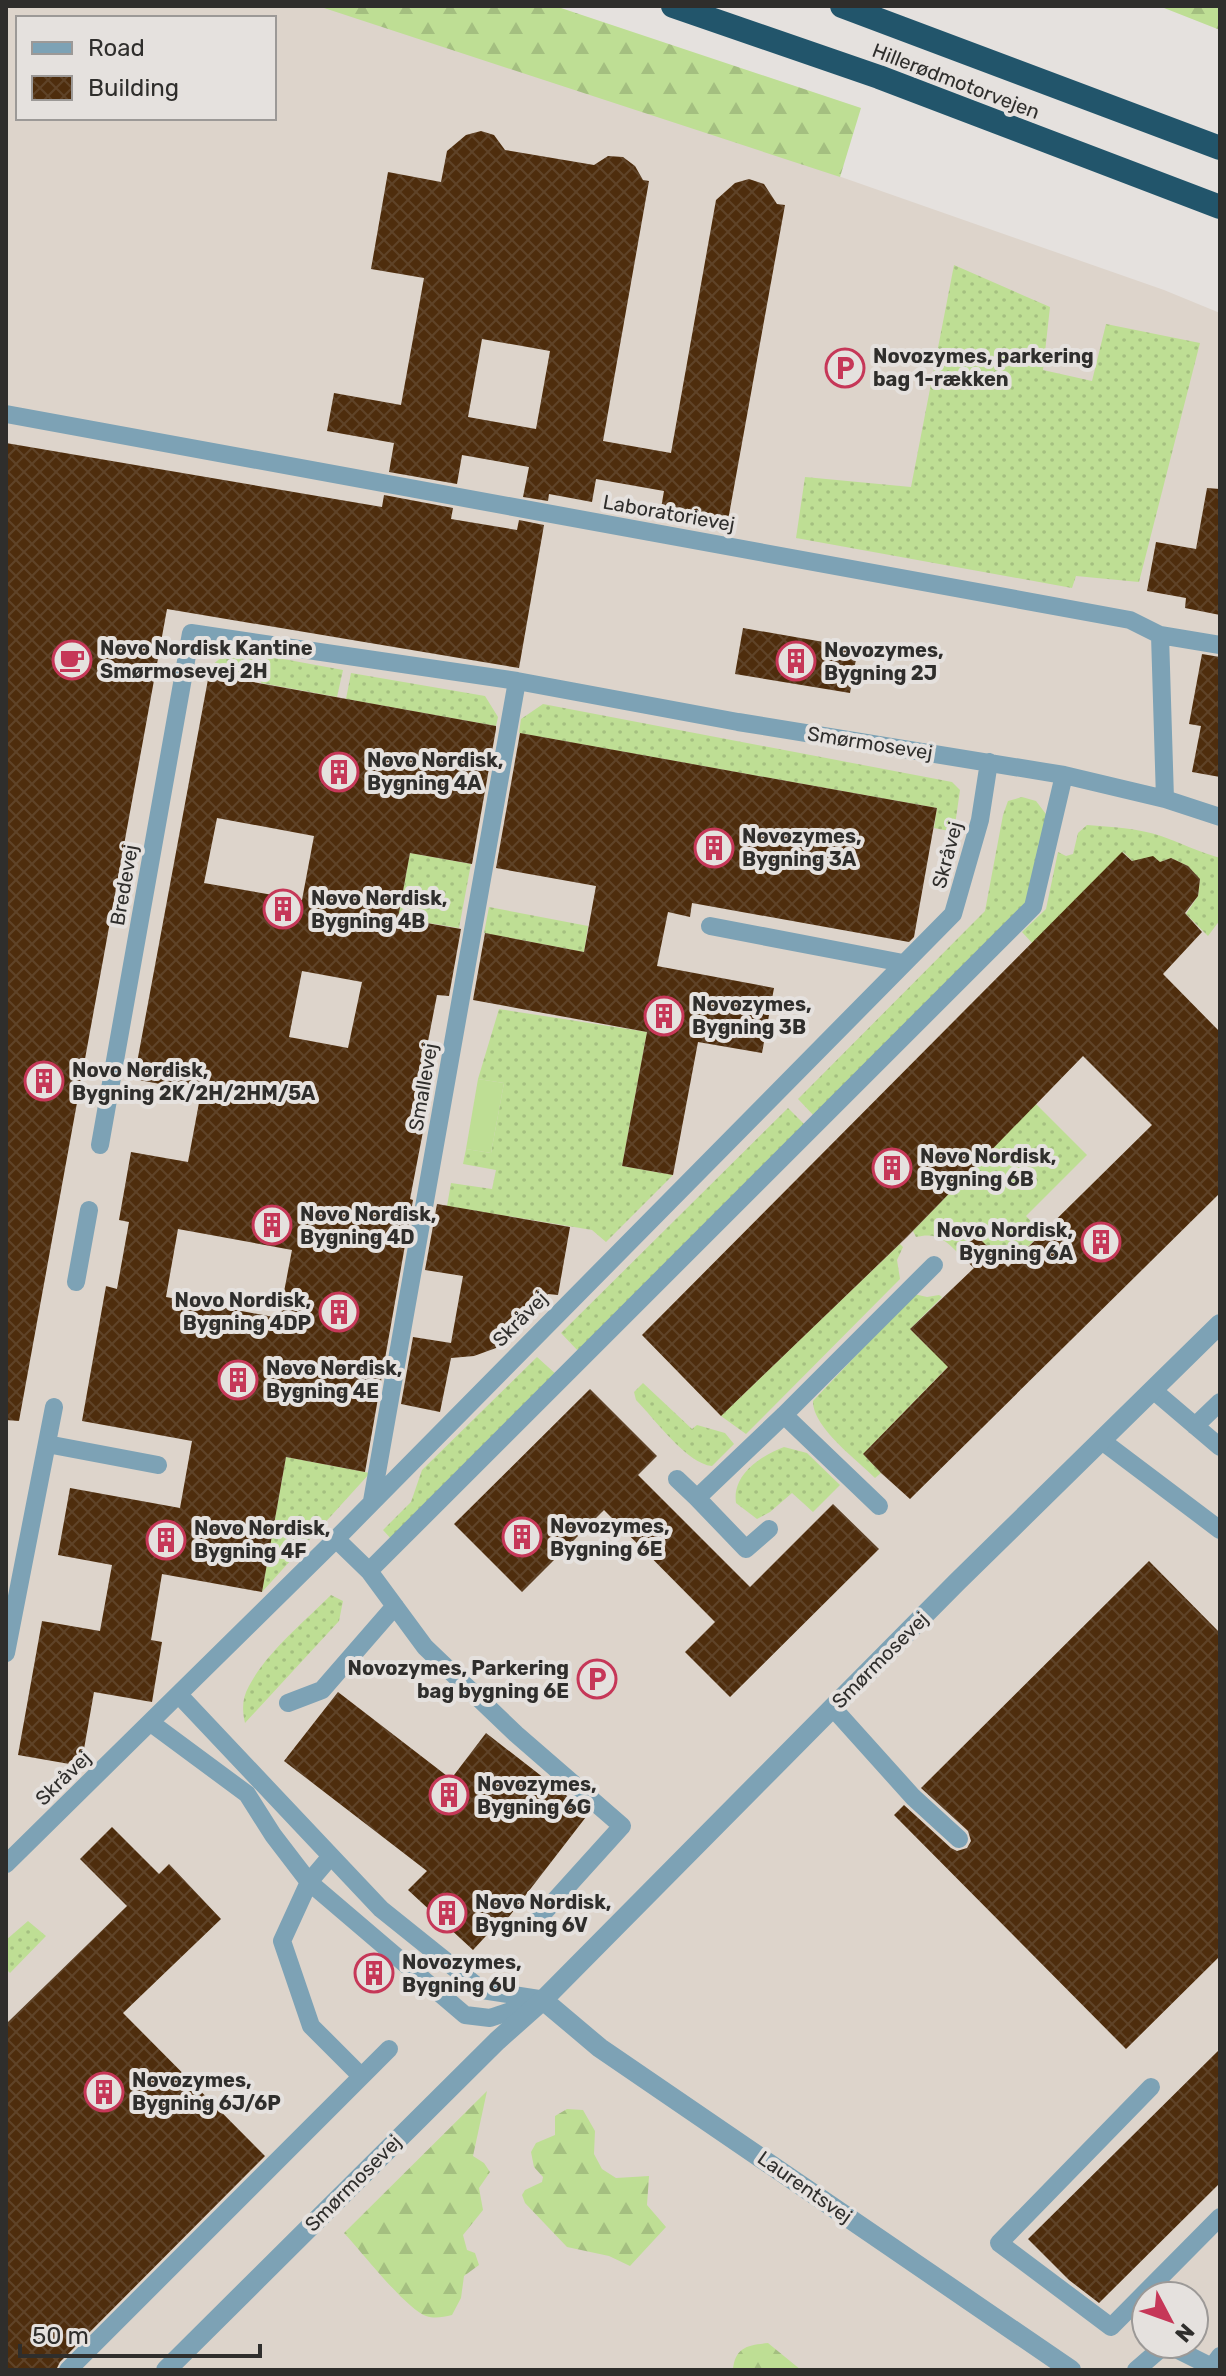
<svg xmlns="http://www.w3.org/2000/svg" width="1226" height="2376" font-family="Rubik,sans-serif">
<defs>
<pattern id="grass-dots" width="8" height="8" patternUnits="userSpaceOnUse" patternTransform="scale(2)"><rect width="8" height="8" fill="#bede94"/><path d="M2 2h.1M6 6h.1" fill="none" stroke="#a4bf80" stroke-width="1.8" stroke-linecap="round"/></pattern>
<pattern id="forest-firs" width="22" height="20" patternUnits="userSpaceOnUse" patternTransform="scale(2)"><rect width="22" height="20" fill="#bede94"/><path d="M5 1l3.5 6h-7zM16 11l3.5 6h-7z" fill="#a4bf80"/></pattern>
<pattern id="building-cross-hatch" width="8" height="8" patternUnits="userSpaceOnUse" patternTransform="scale(2)"><rect width="8" height="8" fill="#4e2d0d"/><path d="M0 0l8 8M0 8l8-8" fill="none" stroke="#5f4328"/></pattern>
</defs>
<rect width="100%" height="100%" fill="#e5e1de"/>
<path fill="#ddd4cb" fill-rule="evenodd" d="M 6,6 L 322,6 L 578,85 L 1164,290 L 1220,313 L 1220,2370 L 6,2370 ZM 18,18 L 274,18 L 274,118 L 18,118 ZM 1146,2296 L 1194,2296 L 1194,2344 L 1146,2344 Z"/>
<path fill="url(#grass-dots)" d="M 954,265 L 1050,307 L 1043,370 L 1092,381 L 1106,324 L 1200,343 L 1139,582 L 1076,576 L 1072,588 L 796,538 L 805,477 L 911,487 Z
M 231,649 L 254,655 L 250,681 L 209,674 L 210,667 Z
M 267,656 L 343,670 L 337,697 L 261,683 Z
M 351,673 L 485,696 L 498,717 L 496,726 L 346,699 Z
M 543,704 L 952,782 L 960,790 L 954,832 L 934,828 L 937,808 L 519,733 L 521,719 Z
M 1022,797 L 1036,801 L 1049,818 L 1028,906 L 816,1118 L 798,1099 L 985,911 L 1003,815 L 1008,801 Z
M 1087,825 C 1112,827 1137,828 1161,836 C 1181,843 1199,852 1220,858 L 1220,920 L 1208,936 L 1186,914 L 1198,896 L 1200,880 L 1188,866 L 1171,858 L 1160,862 L 1153,857 L 1137,865 L 1123,852 L 1033,944 L 1022,932 L 1046,909 L 1058,852 L 1066,856 L 1073,854 L 1078,833 Z
M 410,853 L 471,864 L 459,928 L 398,918 Z
M 489,907 L 588,926 L 584,952 L 484,933 Z
M 499,1009 L 647,1032 L 622,1166 L 673,1175 L 606,1242 L 592,1230 L 447,1206 L 451,1183 L 492,1189 L 496,1170 L 463,1164 L 466,1149 L 491,1153 L 504,1083 L 478,1079 Z
M 1036,1104 L 1087,1155 L 1026,1216 L 1042,1233 L 1023,1251 L 1017,1245 L 1001,1260 L 976,1235 L 958,1253 C 945,1239 935,1232 916,1237 L 913,1231 Z
M 788,1108 L 806,1126 L 579,1352 L 561,1333 Z
M 900,1244 L 903,1247 L 897,1260 L 900,1279 L 746,1434 L 721,1416 Z
M 914,1294 L 927,1297 L 939,1295 L 942,1297 L 910,1329 L 931,1350 L 952,1329 L 968,1346 L 863,1454 L 881,1473 L 875,1478 C 857,1460 812,1427 813,1401 Z
M 537,1357 L 558,1376 L 393,1541 L 383,1530 L 411,1502 L 422,1470 Z
M 643,1383 L 692,1429 L 697,1425 L 725,1433 L 734,1444 L 712,1466 C 687,1464 654,1418 636,1400 L 634,1392 Z
M 784,1447 L 807,1453 L 840,1485 L 813,1512 L 792,1493 L 770,1512 L 757,1519 L 736,1503 C 732,1474 761,1456 784,1447 Z
M 286,1457 L 370,1473 L 262,1592 Z
M 331,1595 L 343,1601 L 339,1621 L 245,1723 C 242,1710 242,1698 249,1686 C 266,1653 305,1621 331,1595 Z
M 28,1921 L 46,1936 L 10,1973 L 6,1969 L 6,1940 Z"/>
<path fill="url(#forest-firs)" d="M 318,6 L 555,6 L 861,108 L 840,177 Z
M 1159,6 L 1220,6 L 1220,30 Z
M 487,2091 L 473,2156 L 484,2163 L 490,2172 L 479,2188 L 483,2210 L 463,2235 L 467,2250 L 475,2253 L 479,2265 L 464,2276 L 461,2298 L 452,2315 C 443,2317 435,2319 426,2316 C 406,2309 361,2251 344,2233 Z
M 567,2109 L 583,2110 L 595,2131 L 594,2154 L 602,2169 L 616,2178 L 649,2176 L 647,2205 L 666,2227 L 630,2266 L 609,2256 L 567,2247 L 525,2203 L 522,2195 L 525,2190 L 542,2182 L 543,2177 L 534,2167 L 531,2152 L 536,2143 L 555,2135 L 555,2116 Z
M 768,2343 L 801,2370 L 733,2370 C 735,2347 748,2345 768,2343 Z"/>
<path fill="#bede94" d="M 478,1079 L 504,1083 L 491,1153 L 466,1149 Z"/>
<path fill="url(#building-cross-hatch)" fill-rule="evenodd" d="M 481,131 L 494,135 L 505,150 L 594,165 L 608,156 L 623,157 L 635,166 L 643,180 L 649,181 L 603,441 L 671,453 L 716,200 L 735,183 L 749,179 L 764,184 L 777,204 L 785,205 L 727,526 L 660,514 L 664,491 L 596,479 L 592,502 L 549,494 L 548,501 L 523,497 L 529,467 L 462,455 L 457,484 L 389,472 L 394,443 L 327,431 L 334,393 L 401,405 L 424,278 L 371,269 L 388,172 L 441,182 L 447,151 L 466,135 ZM 482,339 L 550,351 L 536,429 L 468,417 Z
M 6,443 L 382,507 L 384,495 L 453,508 L 451,519 L 517,530 L 519,520 L 544,525 L 519,668 L 167,609 L 19,1421 L 6,1420 Z
M 1207,488 L 1220,489 L 1220,615 L 1185,608 L 1186,598 L 1147,591 L 1156,542 L 1196,549 Z
M 743,628 L 858,648 L 850,693 L 735,674 Z
M 1202,654 L 1220,657 L 1220,777 L 1192,772 L 1201,726 L 1189,724 Z
M 209,674 L 496,726 L 496,729 L 472,864 L 410,853 L 398,918 L 461,929 L 449,996 L 437,995 L 424,1062 L 436,1064 L 410,1199 L 413,1200 L 365,1472 L 286,1457 L 262,1592 L 162,1574 L 151,1640 L 162,1642 L 152,1702 L 94,1692 L 81,1766 L 18,1755 L 42,1621 L 100,1631 L 112,1565 L 58,1555 L 70,1488 L 180,1508 L 192,1441 L 82,1421 L 106,1286 L 117,1289 L 129,1222 L 119,1220 L 131,1152 L 188,1162 L 201,1092 L 134,1079 ZM 217,818 L 314,836 L 302,900 L 204,883 ZM 302,971 L 362,982 L 348,1048 L 289,1037 ZM 178,1229 L 292,1250 L 279,1318 L 166,1297 Z
M 520,733 L 937,808 L 914,937 L 909,942 L 692,903 L 690,917 L 668,912 L 657,966 L 774,988 L 762,1053 L 698,1042 L 673,1175 L 622,1166 L 647,1032 L 473,1000 L 485,933 L 584,952 L 596,886 L 496,868 Z
M 1122,852 L 1132,861 L 1153,856 L 1160,862 L 1171,858 L 1188,866 L 1200,879 L 1198,896 L 1185,913 L 1202,932 L 1163,974 L 1220,1032 L 1220,1193 L 910,1499 L 881,1473 L 863,1454 L 948,1367 L 910,1329 L 974,1268 L 958,1253 L 976,1235 L 1008,1267 L 1152,1125 L 1083,1056 L 907,1237 L 721,1416 L 642,1335 Z
M 437,1204 L 570,1227 L 558,1295 L 548,1294 L 528,1324 L 507,1344 L 474,1356 L 451,1358 L 440,1412 L 401,1404 L 413,1337 L 451,1343 L 463,1276 L 425,1270 Z
M 590,1389 L 657,1456 L 638,1475 L 750,1587 L 833,1504 L 879,1549 L 730,1697 L 685,1652 L 715,1622 L 604,1510 L 522,1592 L 454,1524 Z
M 1149,1561 L 1220,1633 L 1220,1956 L 1126,2049 L 894,1815 L 904,1805 L 951,1848 L 957,1851 L 967,1848 L 971,1841 L 968,1831 L 921,1788 Z
M 338,1692 L 451,1779 L 486,1733 L 589,1813 L 501,1927 L 497,1924 L 473,1950 L 408,1890 L 427,1871 L 284,1761 Z
M 112,1827 L 159,1874 L 169,1864 L 221,1919 L 123,2013 L 265,2156 L 60,2362 L 56,2370 L 6,2370 L 6,2024 L 127,1906 L 80,1859 Z
M 1220,2049 L 1220,2183 L 1099,2303 L 1069,2280 L 1028,2239 Z"/>
<g fill="none" stroke-linecap="round" stroke-linejoin="round">
<path stroke="#7da2b5" stroke-width="18" d="M 6,414 L 1130,620 L 1160,635 L 1165,799
M 1160,635 L 1220,645
M 710,926 L 903,963
M 100,1145 L 191,633 L 517,681 L 738,722 L 1064,775 L 1165,799 L 1220,817
M 76,1282 L 89,1210
M 1153,1390 L 1220,1447
M 784,1415 L 879,1506
M 1195,1426 L 1220,1402
M 1102,1441 L 1220,1530
M 47,1444 L 158,1465
M 677,1479 L 697,1498
M 372,1501 L 517,681
M 769,1529 L 746,1549 L 697,1498 L 784,1415 L 934,1265
M 336,1539 L 369,1571 L 425,1647 L 516,1734 L 622,1826 L 538,1919
M 369,1571 L 1033,907 L 1064,775
M 6,1653 L 54,1407
M 179,1695 L 381,1909 L 482,1990 L 539,1999
M 288,1703 L 322,1690 L 395,1606
M 833,1708 L 913,1797 L 959,1839
M 151,1723 L 247,1794 L 273,1835 L 309,1882 L 465,2015 L 490,2018 L 541,2001
M 331,1856 L 309,1882 L 282,1941 L 311,2026 L 361,2076
M 6,1864 L 336,1539 L 953,914 L 980,820 L 989,762
M 1151,2087 L 999,2243 L 1111,2327 L 1220,2217
M 68,2370 L 389,2049
M 1136,2370 L 1166,2344 L 1212,2367 L 1220,2356"/>
<path stroke="#7da2b5" stroke-width="20" d="M 543,2000 L 600,2048 L 1071,2370
M 166,2370 L 497,2041 L 543,2000 L 957,1582 L 1220,1324"/>
<path stroke="#22556b" stroke-width="24" d="M 673,6 L 879,77 L 1220,207
M 842,6 L 1220,148"/>
</g>
<defs>
<g id="parking-ring" transform="scale(2)"><circle r="9.5" fill="#e5e1de" stroke="#c63758" stroke-width="1.5"/><path d="M-3.5-5.5H1a3.5 3.5 0 0 1 0 7H-1V5.5H-3.5ZM-1-3.4V-.6H.8a1.4 1.4 0 0 0 0-2.8Z" fill="#c63758"/></g>
<g id="cafe-ring" transform="scale(2)"><circle r="9.5" fill="#e5e1de" stroke="#c63758" stroke-width="1.5"/><path d="M-5.5-4.5H6V0H3Q3 3.5 0 3.5H-2.5Q-5.5 3.5-5.5 0ZM3-3.2v2h1.7v-2ZM-6 4.5H4V6H-6Z" fill="#c63758"/></g>
<g id="building-ring" transform="scale(2)"><circle r="9.5" fill="#e5e1de" stroke="#c63758" stroke-width="1.5"/><path d="M-4-6H4V6H1V3H-1V6H-4ZM-2.5-4.3h1.7v1.8h-1.7ZM.8-4.3h1.7v1.8H.8ZM-2.5-1h1.7V.8h-1.7ZM.8-1h1.7V.8H.8Z" fill="#c63758"/></g>
</defs>
<g fill-rule="evenodd">
<use href="#parking-ring" x="845" y="368"/>
<use href="#cafe-ring" x="72" y="660"/>
<use href="#building-ring" x="796" y="661"/>
<use href="#building-ring" x="339" y="772"/>
<use href="#building-ring" x="714" y="848"/>
<use href="#building-ring" x="283" y="909"/>
<use href="#building-ring" x="664" y="1016"/>
<use href="#building-ring" x="44" y="1081"/>
<use href="#building-ring" x="892" y="1168"/>
<use href="#building-ring" x="272" y="1225"/>
<use href="#building-ring" x="1101" y="1242"/>
<use href="#building-ring" x="339" y="1312"/>
<use href="#building-ring" x="238" y="1380"/>
<use href="#building-ring" x="522" y="1537"/>
<use href="#building-ring" x="166" y="1540"/>
<use href="#parking-ring" x="597" y="1679"/>
<use href="#building-ring" x="449" y="1795"/>
<use href="#building-ring" x="447" y="1913"/>
<use href="#building-ring" x="374" y="1973"/>
<use href="#building-ring" x="104" y="2092"/>
</g>
<g text-anchor="middle" stroke-width="8" stroke-linejoin="round" paint-order="stroke">
<g font-size="20" fill="#2f2e2c" stroke="#e5e1de">
<text transform="translate(956 81) rotate(21)" y="7">Hillerødmotorvejen</text>
<text transform="translate(669 513) rotate(10)" y="7">Laboratorievej</text>
<text transform="translate(870 743) rotate(9)" y="7">Smørmosevej</text>
<text transform="translate(947 855) rotate(-75)" y="7">Skråvej</text>
<text transform="translate(124 885) rotate(-80)" y="7">Bredevej</text>
<text transform="translate(423 1087) rotate(-80)" y="7">Smallevej</text>
<text transform="translate(520 1319) rotate(-45)" y="7">Skråvej</text>
<text transform="translate(880 1660) rotate(-45)" y="7">Smørmosevej</text>
<text transform="translate(63 1778) rotate(-44)" y="7">Skråvej</text>
<text transform="translate(353 2183) rotate(-45)" y="7">Smørmosevej</text>
<text transform="translate(805 2187) rotate(35)" y="7">Laurentsvej</text>
</g>
<g font-size="20" font-weight="bold" fill="#2f2e2c" stroke="#e5e1de" text-anchor="start">
<text x="873" y="363">Novozymes, parkering<tspan x="873" dy="23">bag 1-rækken</tspan></text>
<text x="100" y="655">Novo Nordisk Kantine<tspan x="100" dy="23">Smørmosevej 2H</tspan></text>
<text x="824" y="657">Novozymes,<tspan x="824" dy="23">Bygning 2J</tspan></text>
<text x="367" y="767">Novo Nordisk,<tspan x="367" dy="23">Bygning 4A</tspan></text>
<text x="742" y="843">Novozymes,<tspan x="742" dy="23">Bygning 3A</tspan></text>
<text x="311" y="905">Novo Nordisk,<tspan x="311" dy="23">Bygning 4B</tspan></text>
<text x="692" y="1011">Novozymes,<tspan x="692" dy="23">Bygning 3B</tspan></text>
<text x="72" y="1077">Novo Nordisk,<tspan x="72" dy="23">Bygning 2K/2H/2HM/5A</tspan></text>
<text x="920" y="1163">Novo Nordisk,<tspan x="920" dy="23">Bygning 6B</tspan></text>
<text x="300" y="1221">Novo Nordisk,<tspan x="300" dy="23">Bygning 4D</tspan></text>
<text x="1073" y="1237" text-anchor="end">Novo Nordisk,<tspan x="1073" dy="23">Bygning 6A</tspan></text>
<text x="311" y="1307" text-anchor="end">Novo Nordisk,<tspan x="311" dy="23">Bygning 4DP</tspan></text>
<text x="266" y="1375">Novo Nordisk,<tspan x="266" dy="23">Bygning 4E</tspan></text>
<text x="550" y="1533">Novozymes,<tspan x="550" dy="23">Bygning 6E</tspan></text>
<text x="194" y="1535">Novo Nordisk,<tspan x="194" dy="23">Bygning 4F</tspan></text>
<text x="569" y="1675" text-anchor="end">Novozymes, Parkering<tspan x="569" dy="23">bag bygning 6E</tspan></text>
<text x="477" y="1791">Novozymes,<tspan x="477" dy="23">Bygning 6G</tspan></text>
<text x="475" y="1909">Novo Nordisk,<tspan x="475" dy="23">Bygning 6V</tspan></text>
<text x="402" y="1969">Novozymes,<tspan x="402" dy="23">Bygning 6U</tspan></text>
<text x="132" y="2087">Novozymes,<tspan x="132" dy="23">Bygning 6J/6P</tspan></text>
</g>
</g>
<rect width="1226" height="2376" fill="none" stroke="#2f2e2c" stroke-width="16"/>
<rect x="16" y="16" width="260" height="104" fill="#e5e1de" stroke="#9c9997" stroke-width="2"/>
<rect x="32" y="42" width="40" height="12" fill="#7da2b5" stroke="#9c9997" stroke-width="2"/>
<text x="88" y="56" font-size="24" fill="#2f2e2c">Road</text>
<rect x="32" y="76" width="40" height="24" fill="url(#building-cross-hatch)" stroke="#9c9997" stroke-width="2"/>
<text x="88" y="96" font-size="24" fill="#2f2e2c">Building</text>
<g transform="translate(1170 2320) rotate(131)"><circle r="38" fill="#e5e1de" stroke="#9c9997" stroke-width="2"/>
<path d="M0-6L14 30L0 20L-14 30Z" fill="#c63758"/>
<text y="-12" font-size="22" font-weight="bold" text-anchor="middle" fill="#2f2e2c">N</text>
</g>
<path d="M20 2344v12h240v-12" fill="none" stroke="#2f2e2c" stroke-width="4"/>
<text x="32" y="2344" font-size="24" fill="#2f2e2c" stroke="#e5e1de" stroke-width="6" paint-order="stroke">50 m</text>
</svg>
